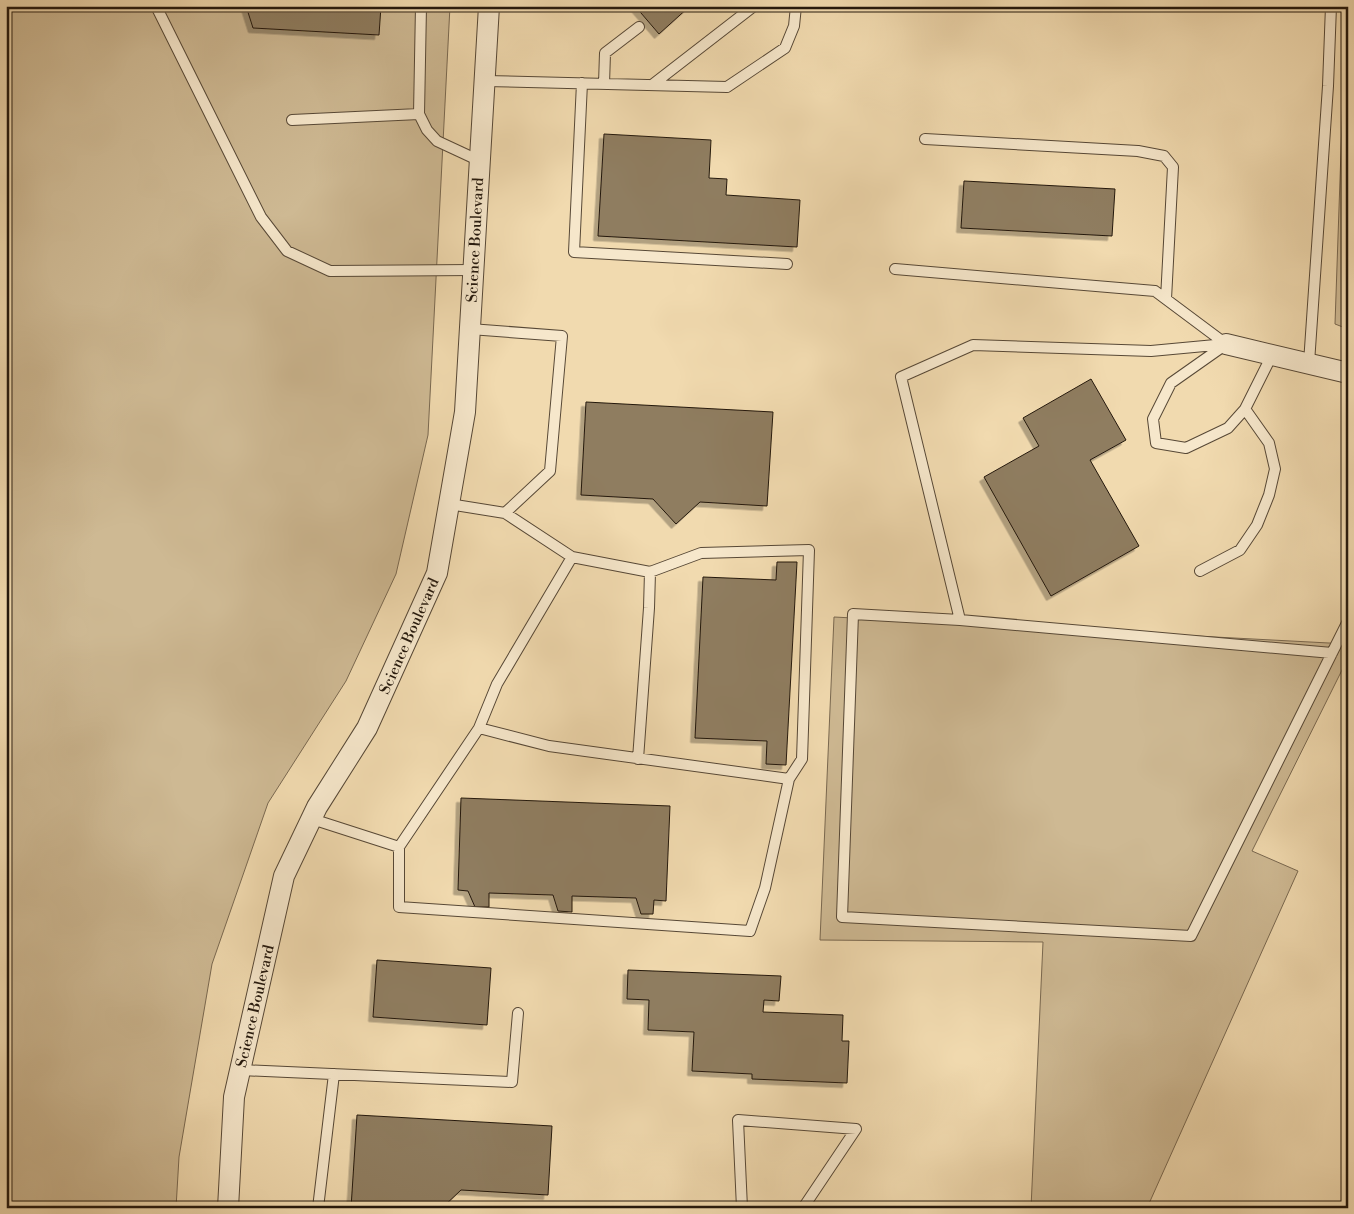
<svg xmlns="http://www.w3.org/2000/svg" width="1354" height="1214" font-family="'Libre Bodoni',serif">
<defs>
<filter id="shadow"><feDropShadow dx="-4.5" dy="4.5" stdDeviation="0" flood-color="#0004"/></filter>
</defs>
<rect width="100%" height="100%" fill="#f1daaf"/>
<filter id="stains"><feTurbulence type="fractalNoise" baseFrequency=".004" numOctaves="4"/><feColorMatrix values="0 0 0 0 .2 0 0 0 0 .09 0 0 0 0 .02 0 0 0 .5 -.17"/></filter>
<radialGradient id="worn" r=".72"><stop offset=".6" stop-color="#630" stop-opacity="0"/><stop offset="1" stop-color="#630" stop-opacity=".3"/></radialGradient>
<path fill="#ceb993" stroke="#796850" d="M 6,6 L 450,6 L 428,435 L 396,574 L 346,681 L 268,803 L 212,964 L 179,1157 L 176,1208 L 6,1208 Z
M 1346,6 L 1348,6 L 1348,329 L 1335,324 Z
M 834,617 L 1348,644 L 1348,658 L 1252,851 L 1298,871 L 1147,1208 L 1031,1208 L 1043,942 L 820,940 Z"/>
<path fill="#8f7d61" stroke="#24180d" filter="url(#shadow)" d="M 246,6 L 381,6 L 379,35 L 253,28 Z
M 635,6 L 690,6 L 659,34 Z
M 604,134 L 711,140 L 709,178 L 727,179 L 726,195 L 800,200 L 797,247 L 598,236 Z
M 964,181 L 1115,189 L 1112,236 L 961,228 Z
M 1091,379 L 1126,440 L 1090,460 L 1139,546 L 1051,596 L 984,477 L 1039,446 L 1023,418 Z
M 586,402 L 773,412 L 767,506 L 700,502 L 676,524 L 653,499 L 581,495 Z
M 777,562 L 797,562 L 786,765 L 766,764 L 767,741 L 695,738 L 703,577 L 776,580 Z
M 461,798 L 670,806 L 666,901 L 654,900 L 653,914 L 641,914 L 636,898 L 572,896 L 572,912 L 558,911 L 553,895 L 489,893 L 489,907 L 475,907 L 468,891 L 458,890 Z
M 377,960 L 491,968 L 487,1025 L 373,1017 Z
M 628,970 L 781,976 L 779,1001 L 764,1000 L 763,1012 L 843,1015 L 842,1041 L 849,1041 L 847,1083 L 752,1079 L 752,1074 L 692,1071 L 694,1032 L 648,1030 L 649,1000 L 627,999 Z
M 357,1115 L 552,1126 L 548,1195 L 461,1190 L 442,1208 L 351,1208 Z"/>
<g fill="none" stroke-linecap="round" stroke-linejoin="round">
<g stroke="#574836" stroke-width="12">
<path id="lane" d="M 156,6 L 261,217 L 287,251 L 330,271 L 474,270
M 421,6 L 419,114 L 427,130 L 437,141 L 480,161
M 485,81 L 727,87 L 785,48 L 794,26 L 796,6
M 582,83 L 574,252 L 787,264
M 604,84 L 605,53 L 639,27
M 652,85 L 754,6
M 292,120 L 419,114
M 925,139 L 1138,151 L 1164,156 L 1173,167 L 1166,299
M 895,269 L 1155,291 L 1226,344
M 1225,345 L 1171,383 L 1153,419 L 1156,443 L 1186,448 L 1228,428 L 1245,409 L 1272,355
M 1309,363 L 1328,86 L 1331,6
M 449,504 L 505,513 L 550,471 L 562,336 L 470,329
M 1200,571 L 1240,550 L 1257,525 L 1269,495 L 1275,469 L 1269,443 L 1245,409
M 960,620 L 901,377 L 973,345 L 1151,351 L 1226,344
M 1332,653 L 960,620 L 853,614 L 842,917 L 1191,936 L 1332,653 L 1348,621
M 479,728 L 549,746 L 789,779
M 638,759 L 649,608 L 650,572
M 312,819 L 399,847 L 479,728 L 497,684 L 572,557 L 505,513
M 399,847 L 399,907 L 750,931 L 765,888 L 789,779 L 802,759 L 809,550 L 701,553 L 650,572 L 572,557
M 241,1070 L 512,1082 L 518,1013
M 318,1208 L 334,1074
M 742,1208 L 738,1120 L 856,1129 L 803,1208"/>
</g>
<g stroke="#574836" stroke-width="22">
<path id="street" d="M 1226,344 L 1348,373
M 228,1208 L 234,1097 L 284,876 L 317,807 L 367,728 L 437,573 L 465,412 L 489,6"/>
</g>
<use href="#lane" stroke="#f6e7cb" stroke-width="10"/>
<use href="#street" stroke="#f6e7cb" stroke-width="20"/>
</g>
<g text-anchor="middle" stroke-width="4" stroke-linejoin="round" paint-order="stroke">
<g font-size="15" fill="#24180d" stroke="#f6e7cb">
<text transform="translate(475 240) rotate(-87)" y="5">Science Boulevard</text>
<text transform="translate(409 636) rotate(-66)" y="5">Science Boulevard</text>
<text transform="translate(255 1006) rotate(-77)" y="5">Science Boulevard</text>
</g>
</g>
<rect width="1354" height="1214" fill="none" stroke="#f1daaf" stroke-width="25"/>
<rect x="8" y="8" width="1339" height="1199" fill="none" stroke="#24180d" stroke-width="2.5"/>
<rect x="12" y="12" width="1329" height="1189" fill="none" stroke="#24180d"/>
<rect width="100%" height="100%" filter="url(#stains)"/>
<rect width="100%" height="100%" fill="url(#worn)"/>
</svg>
